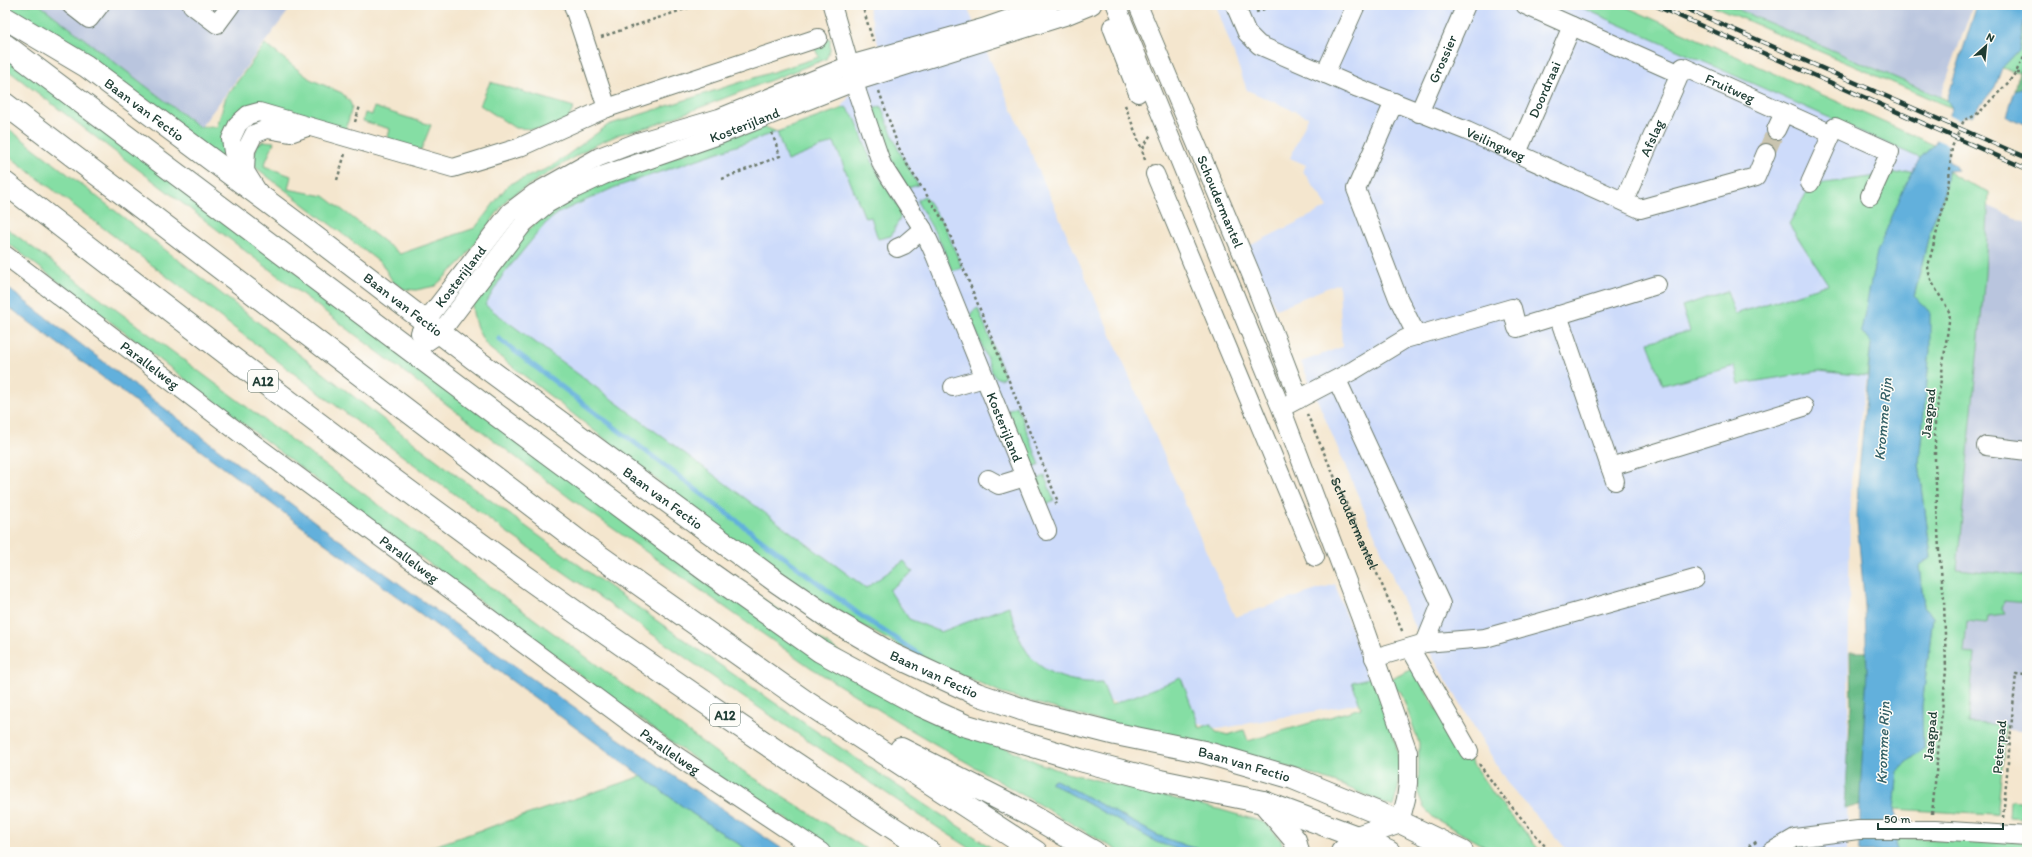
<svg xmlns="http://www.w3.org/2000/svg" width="2032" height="857" font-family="Itim,sans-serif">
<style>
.built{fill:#cddbfa}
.industrial{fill:#b9c5de}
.green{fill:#85dea4;stroke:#528e6c}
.forest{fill:#6cbd8a;stroke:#467d5f}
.water{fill:#62b0dc;stroke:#407688}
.pier{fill:#f4e6ce}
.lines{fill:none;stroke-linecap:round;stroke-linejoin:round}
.stream{stroke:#62b0dc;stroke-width:5}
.minor-tunnel{stroke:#c9c4af;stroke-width:18;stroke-dasharray:18 9;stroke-linecap:butt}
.minor-casing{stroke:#6a786a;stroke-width:20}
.major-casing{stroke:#6a786a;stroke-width:24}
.highway-casing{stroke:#6a786a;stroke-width:24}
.path{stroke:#6a786a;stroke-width:2.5;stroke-dasharray:3 3;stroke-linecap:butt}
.minor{stroke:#fff;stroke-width:18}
.major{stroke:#fff;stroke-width:22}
.highway{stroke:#fff;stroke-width:22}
.rail-casing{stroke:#1f3d34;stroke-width:4.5}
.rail{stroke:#fdfcf7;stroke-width:3;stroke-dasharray:9;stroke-linecap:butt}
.labels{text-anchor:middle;stroke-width:3;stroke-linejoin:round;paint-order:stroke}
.shield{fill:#fdfcf7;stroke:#62766e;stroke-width:1}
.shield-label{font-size:13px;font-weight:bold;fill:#1f3d34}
.street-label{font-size:14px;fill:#1f3d34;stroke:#fdfcf7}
.water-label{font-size:15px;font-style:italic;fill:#336066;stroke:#fdfcf7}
</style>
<rect width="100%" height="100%" fill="#fdfcf7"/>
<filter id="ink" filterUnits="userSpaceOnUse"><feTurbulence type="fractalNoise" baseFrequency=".025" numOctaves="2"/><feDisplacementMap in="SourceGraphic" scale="8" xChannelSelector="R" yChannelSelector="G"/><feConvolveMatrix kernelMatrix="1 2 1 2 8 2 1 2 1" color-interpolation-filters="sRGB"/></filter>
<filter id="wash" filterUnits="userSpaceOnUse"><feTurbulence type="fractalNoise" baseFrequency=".012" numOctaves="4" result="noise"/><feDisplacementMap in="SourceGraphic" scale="16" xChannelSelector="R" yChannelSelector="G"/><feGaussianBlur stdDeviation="0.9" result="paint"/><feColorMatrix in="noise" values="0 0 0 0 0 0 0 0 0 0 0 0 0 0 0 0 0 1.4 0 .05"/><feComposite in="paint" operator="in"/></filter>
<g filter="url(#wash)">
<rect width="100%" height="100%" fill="#f4e6ce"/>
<path class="built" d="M868,5h98l269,612 100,-33 41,116 -158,29 -192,-50 -85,-47 -32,-13 -20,-29 24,-18 -47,16 -381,-283 17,-29 43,-52 13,-11 55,-25 228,-79 38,-61z
M1216,5h360l344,153 -5,13 -104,15 -22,38 39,60 -93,30 -8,-23 -37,40 -42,11 15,43 72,-19 4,18 80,-13 48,5 -17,111 -3,365h-278l-61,-68 -96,-162 -111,-260 41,-15 -3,-64 -63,26 -29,-62 81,-40 -25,-36 3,-6 -16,-7 18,-41 -61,-27z"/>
<path class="industrial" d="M40,5h253l-93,123z
M1724,5h249l-33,93z
M1975,200l52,23v509l-67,-8 -5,-137z"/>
<path class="green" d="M5,5h35l159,122h18l9,-30 39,-53 45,35 32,14 8,9 2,5 -6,22 -100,-20 -21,52 -220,-148z
M1576,5h46l312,140 -14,13z
M1711,5h17l219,95 5,8z
M2027,12v42l-8,18 -17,-4 17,-18z
M830,38v12l-4,9 -174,67 -32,8 -31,14 -81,50 -46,63 -27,25 -19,4 -12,-1 -11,-7 -11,-18 -127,-97 -1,-10 3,-12 7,-4 10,1 -10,24 27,10 -3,13 36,7 76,58 75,-26 33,-43 43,-18 57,-42 211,-68 -6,-12z
M5,49l223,175 695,487 118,53 26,9 151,36 48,14 15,17 3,12h-164l-207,-121 -103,-64 -239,-168 -566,-431z
M490,82l84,25 -6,12 -16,11 -37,-2 -35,-23z
M881,106l17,43 20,36 -10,3c-12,-19 -34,-57 -35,-79z
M374,107l57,18 -10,25 -34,-9 3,-12 -27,-8 2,-8 7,2z
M846,107l10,13 12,33 13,26 19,30v9l-9,18 -13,3 -7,-22 -6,1 -31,-76 -47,19 -10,-29 -164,56 -55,25 -13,11 -43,52 -17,29 381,283 38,-27 9,11 -24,18 20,29 32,13 68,-26c5,13 8,29 15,41 16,28 48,37 78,35l9,23 70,-27 19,50 11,-4 5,8 12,3 16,-5 4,11 113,-33 -9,-26 21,-5c13,32 27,66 26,102 0,9 -4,19 -6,28l-51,-22 -49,-17 -175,-42 -111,-31 -91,-40 -61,-33 -86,-54 -280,-220c-11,-14 -16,-27 -17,-45l49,-67 42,-38 162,-60 40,-11 12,5z
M5,126c151,115 299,234 450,348 177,132 358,258 543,378h-22l-36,-23 -224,-150 -208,-146 -115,-84 -388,-296z
M1915,171l-11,17 -33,156 -4,32 -48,-5 -80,13 -4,-18 -72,19 -15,-43 42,-11 -8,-25 45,-15 8,23 93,-30 -39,-60 22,-39z
M1947,171l14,9 28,12 -4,82 -28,295 70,7v27l-23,-2 -2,8 3,5 -18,2 -1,7 -19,-2 -3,32 10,1 -6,69 38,2 -8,83 -1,6 -4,1 -99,-6 4,-39 25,-21 -1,-43 11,-89 -9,-11 -5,-40 12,-9 -12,-94 11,-113 -16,-53 16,-67 14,-36z
M925,196l21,33 16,39 -10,3 -12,-30 -22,-38v-4z
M5,227l344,256 380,279 142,90h-33l-119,-75 -380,-280 -334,-256z
M978,308l27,69 -5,2 -5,-2 -2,-3 -22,-56 1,-6z
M1017,406l23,59 -9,4 -23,-59z
M1045,476l9,25 -8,4 -10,-25z
M1413,669l37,62 47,68 44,53h-47l-60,-34 -10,-10 -6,-15 1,-50 -18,-51 -9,-4 -3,-8z
M642,776l51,38 58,38h-318l-2,-5z
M2010,801l17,2v15l-18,-1z
M1897,838l130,4v10h-131z"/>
<path class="forest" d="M2027,54v33l-12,4 4,-19z
M1850,652h16l1,20 -7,132 -15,4 6,-102z"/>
<path class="water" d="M1977,5h50l-8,45 -17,18 -7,19 -23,29h-9l-15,33 1,13 5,2 3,6 -10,1 -3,23 -14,36 -16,67 16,14v39l-11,113 12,94 -12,9 5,40 9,11 -11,89 1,43 -25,21 -4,39 3,10 -1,33h-36v-57l7,-123 -2,-65 -8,-86 1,-38 13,-139 -10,-13 16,-79 27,-64 16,-30 14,-13 18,-37 -5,-8z
M2027,87v38l-20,-9 8,-25z
M5,286c104,80 208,160 313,238 153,114 310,223 469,328h-36l-58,-38 -381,-280 -307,-230z
M1056,780l101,55 30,11 27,6h-29l-29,-10 -105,-59v-2z"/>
<path class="pier" d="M1947,114l16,7 -12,25 -16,-7z"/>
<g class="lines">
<path class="stream" d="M499,339l361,276 60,40"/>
</g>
</g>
<g filter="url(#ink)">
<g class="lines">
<path class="minor-tunnel" d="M1766,153l10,-23"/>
<g class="minor-casing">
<g id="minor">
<path d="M71,5l18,14 11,-14"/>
<path d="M192,5l25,19 14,-19"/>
<path d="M573,5l34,103"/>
<path id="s2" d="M832,5l26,90 24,70 41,64 12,26 112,276"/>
<path d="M1116,5l165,403 79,208 48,136v31l-2,16 -6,23"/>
<path id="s3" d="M1138,5l113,269 48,125"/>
<path id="s4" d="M1235,5l12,28 12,12 99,43 109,43 173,78 116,-32 10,-24"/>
<path id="s5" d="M1525,5l155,69 3,-7 149,67 3,-7 55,25 -20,44"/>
<path d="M1112,27l26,66"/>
<path d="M1325,74l31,-69"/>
<path d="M1394,102l-38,87 42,109 19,38"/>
<path id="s6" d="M1419,113l47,-108"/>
<path d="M1776,130l8,-17"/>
<path id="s7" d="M1517,153l55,-127"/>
<path d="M245,171l1,-21 8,-16 13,-5 23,4 17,-6"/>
<path d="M1155,174l160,383"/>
<path d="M1810,183l22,-49"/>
<path d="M258,192l-25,-40 -2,-13 7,-15 10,-9 11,-3 194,56 65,-20 89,-40 211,-70"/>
<path id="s8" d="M1624,201l56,-127"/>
<path d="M897,248l7,-3 19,-16"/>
<path id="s9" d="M5,255l249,189 409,303 158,105"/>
<path d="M1558,315l57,166"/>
<path id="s10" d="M420,333l5,-11 85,-110 25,-19 64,-36 39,-15 81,-24 131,-53 133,-37 66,-23"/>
<path id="s11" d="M413,351l27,-18 84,-110 23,-19 25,-14 32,-15 118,-41 132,-52 211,-66 27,-11"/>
<path d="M1337,380l104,224 -16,39"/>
<path d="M953,387l31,-9"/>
<path d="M1289,404l65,-34 51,-31 107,-31 5,20 140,-43"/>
<path d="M1986,446l41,5"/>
<path d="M1610,467l194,-60"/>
<path d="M988,479l11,6 26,-8"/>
<path d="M1410,648l59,103"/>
<path d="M1374,658l51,-15 60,-5 210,-59"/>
<path d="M1771,852l24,-14 63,-8h77l92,6"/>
</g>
</g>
<g class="major-casing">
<g id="major">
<path id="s12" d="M5,18l81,48 225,168 166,127 300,221 54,37 62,36 84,39 53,18 86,22 88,18 89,26 107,44 62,30"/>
<path d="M5,45l537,404 165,122 113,80 100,54 44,20 116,35 80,21 103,21 94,35 32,15"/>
</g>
</g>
<g class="highway-casing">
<path id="highway" d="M5,104l580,442 221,156 230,150
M5,183c171,132 342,265 517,391 134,96 270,189 408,278
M901,749l126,64 67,39
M1263,802l32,38 3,12
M1342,852l15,-15 43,-15"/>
</g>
<g class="path">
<path d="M862,5l11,36"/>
<path d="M1256,12l19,-7"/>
<path d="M601,37l96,-32"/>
<path d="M2017,73h10"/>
<path d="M879,91l19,55 11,22 36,55 113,279 -4,2"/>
<path d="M1125,105l17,45"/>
<path d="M355,122l5,-16"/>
<path d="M1145,160l-3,-10 9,-16"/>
<path d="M722,179l58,-23 -8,-23"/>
<path d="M337,180l8,-26"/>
<path id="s1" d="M1307,414l96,219"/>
<path d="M1479,764l22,30 49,58"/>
<path d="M1932,814l14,-144 -2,-71 -5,-48 -4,-89v-39l15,-109c-7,-17 -21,-29 -22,-48l20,-77 4,-42 12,-27c16,-5 18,-11 29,-22 18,-17 23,-24 34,-47"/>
<path d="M2003,818l13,-144 9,1"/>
<path d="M1738,852l20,-11"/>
</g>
<use href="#minor" class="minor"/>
<use href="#major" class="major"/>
<use href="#highway" class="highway"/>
<g class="rail-casing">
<path id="rail" d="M1654,5l373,164
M1678,5l349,153"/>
</g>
<use href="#rail" class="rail"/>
</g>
</g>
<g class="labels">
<g class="shield">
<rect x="248" y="370" width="30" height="22" rx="3"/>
<rect x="710" y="704" width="30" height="22" rx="3"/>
</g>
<g class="shield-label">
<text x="263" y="386">A12</text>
<text x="725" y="720">A12</text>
</g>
<g class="street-label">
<text dy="5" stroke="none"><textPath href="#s6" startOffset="59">Grossier</textPath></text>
<text dy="5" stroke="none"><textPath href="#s5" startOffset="229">Fruitweg</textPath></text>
<text dy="5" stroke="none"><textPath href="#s7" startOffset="69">Doordraai</textPath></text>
<text dy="5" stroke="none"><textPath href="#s12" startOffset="167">Baan van Fectio</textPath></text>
<text dy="5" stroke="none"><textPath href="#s11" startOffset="414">Kosterijland</textPath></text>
<text dy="5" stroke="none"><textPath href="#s8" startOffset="69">Afslag</textPath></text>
<text dy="5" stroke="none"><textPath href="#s4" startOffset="304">Veilingweg</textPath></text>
<text dy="5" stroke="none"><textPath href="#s3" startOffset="213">Schoudermantel</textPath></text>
<text dy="5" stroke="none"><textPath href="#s10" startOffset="70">Kosterijland</textPath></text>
<text dy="5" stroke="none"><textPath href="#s12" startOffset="491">Baan van Fectio</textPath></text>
<text dy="5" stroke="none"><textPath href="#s9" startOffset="182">Parallelweg</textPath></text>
<text transform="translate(1928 413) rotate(-84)" y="5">Jaagpad</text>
<text dy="5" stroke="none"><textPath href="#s2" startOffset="458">Kosterijland</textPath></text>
<text dy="5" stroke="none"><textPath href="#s12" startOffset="815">Baan van Fectio</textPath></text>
<text dy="5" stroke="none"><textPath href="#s1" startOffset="119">Schoudermantel</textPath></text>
<text dy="5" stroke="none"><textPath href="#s9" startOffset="506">Parallelweg</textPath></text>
<text dy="5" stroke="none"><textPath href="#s12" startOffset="1139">Baan van Fectio</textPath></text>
<text transform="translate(1930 736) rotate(-85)" y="5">Jaagpad</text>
<text transform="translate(1999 747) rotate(-85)" y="5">Peterpad</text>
<text dy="5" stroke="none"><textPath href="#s9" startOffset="830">Parallelweg</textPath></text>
<text dy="5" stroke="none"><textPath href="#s12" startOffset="1463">Baan van Fectio</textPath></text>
</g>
<g class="water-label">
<text transform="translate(1883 419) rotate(-85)" y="5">Kromme Rijn</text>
<text transform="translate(1883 743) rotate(-88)" y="5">Kromme Rijn</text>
</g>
</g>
<rect width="2032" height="857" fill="none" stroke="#fdfcf7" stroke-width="20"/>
<g transform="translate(1986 46) rotate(27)" stroke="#fdfcf7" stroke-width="3" paint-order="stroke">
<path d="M0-3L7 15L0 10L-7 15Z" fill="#1f3d34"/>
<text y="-6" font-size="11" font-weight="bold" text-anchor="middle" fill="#1f3d34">N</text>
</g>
<path d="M1878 823v6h125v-6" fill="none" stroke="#1f3d34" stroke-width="2"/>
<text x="1884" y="823" font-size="12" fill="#1f3d34" stroke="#fdfcf7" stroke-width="3" paint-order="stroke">50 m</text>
</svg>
